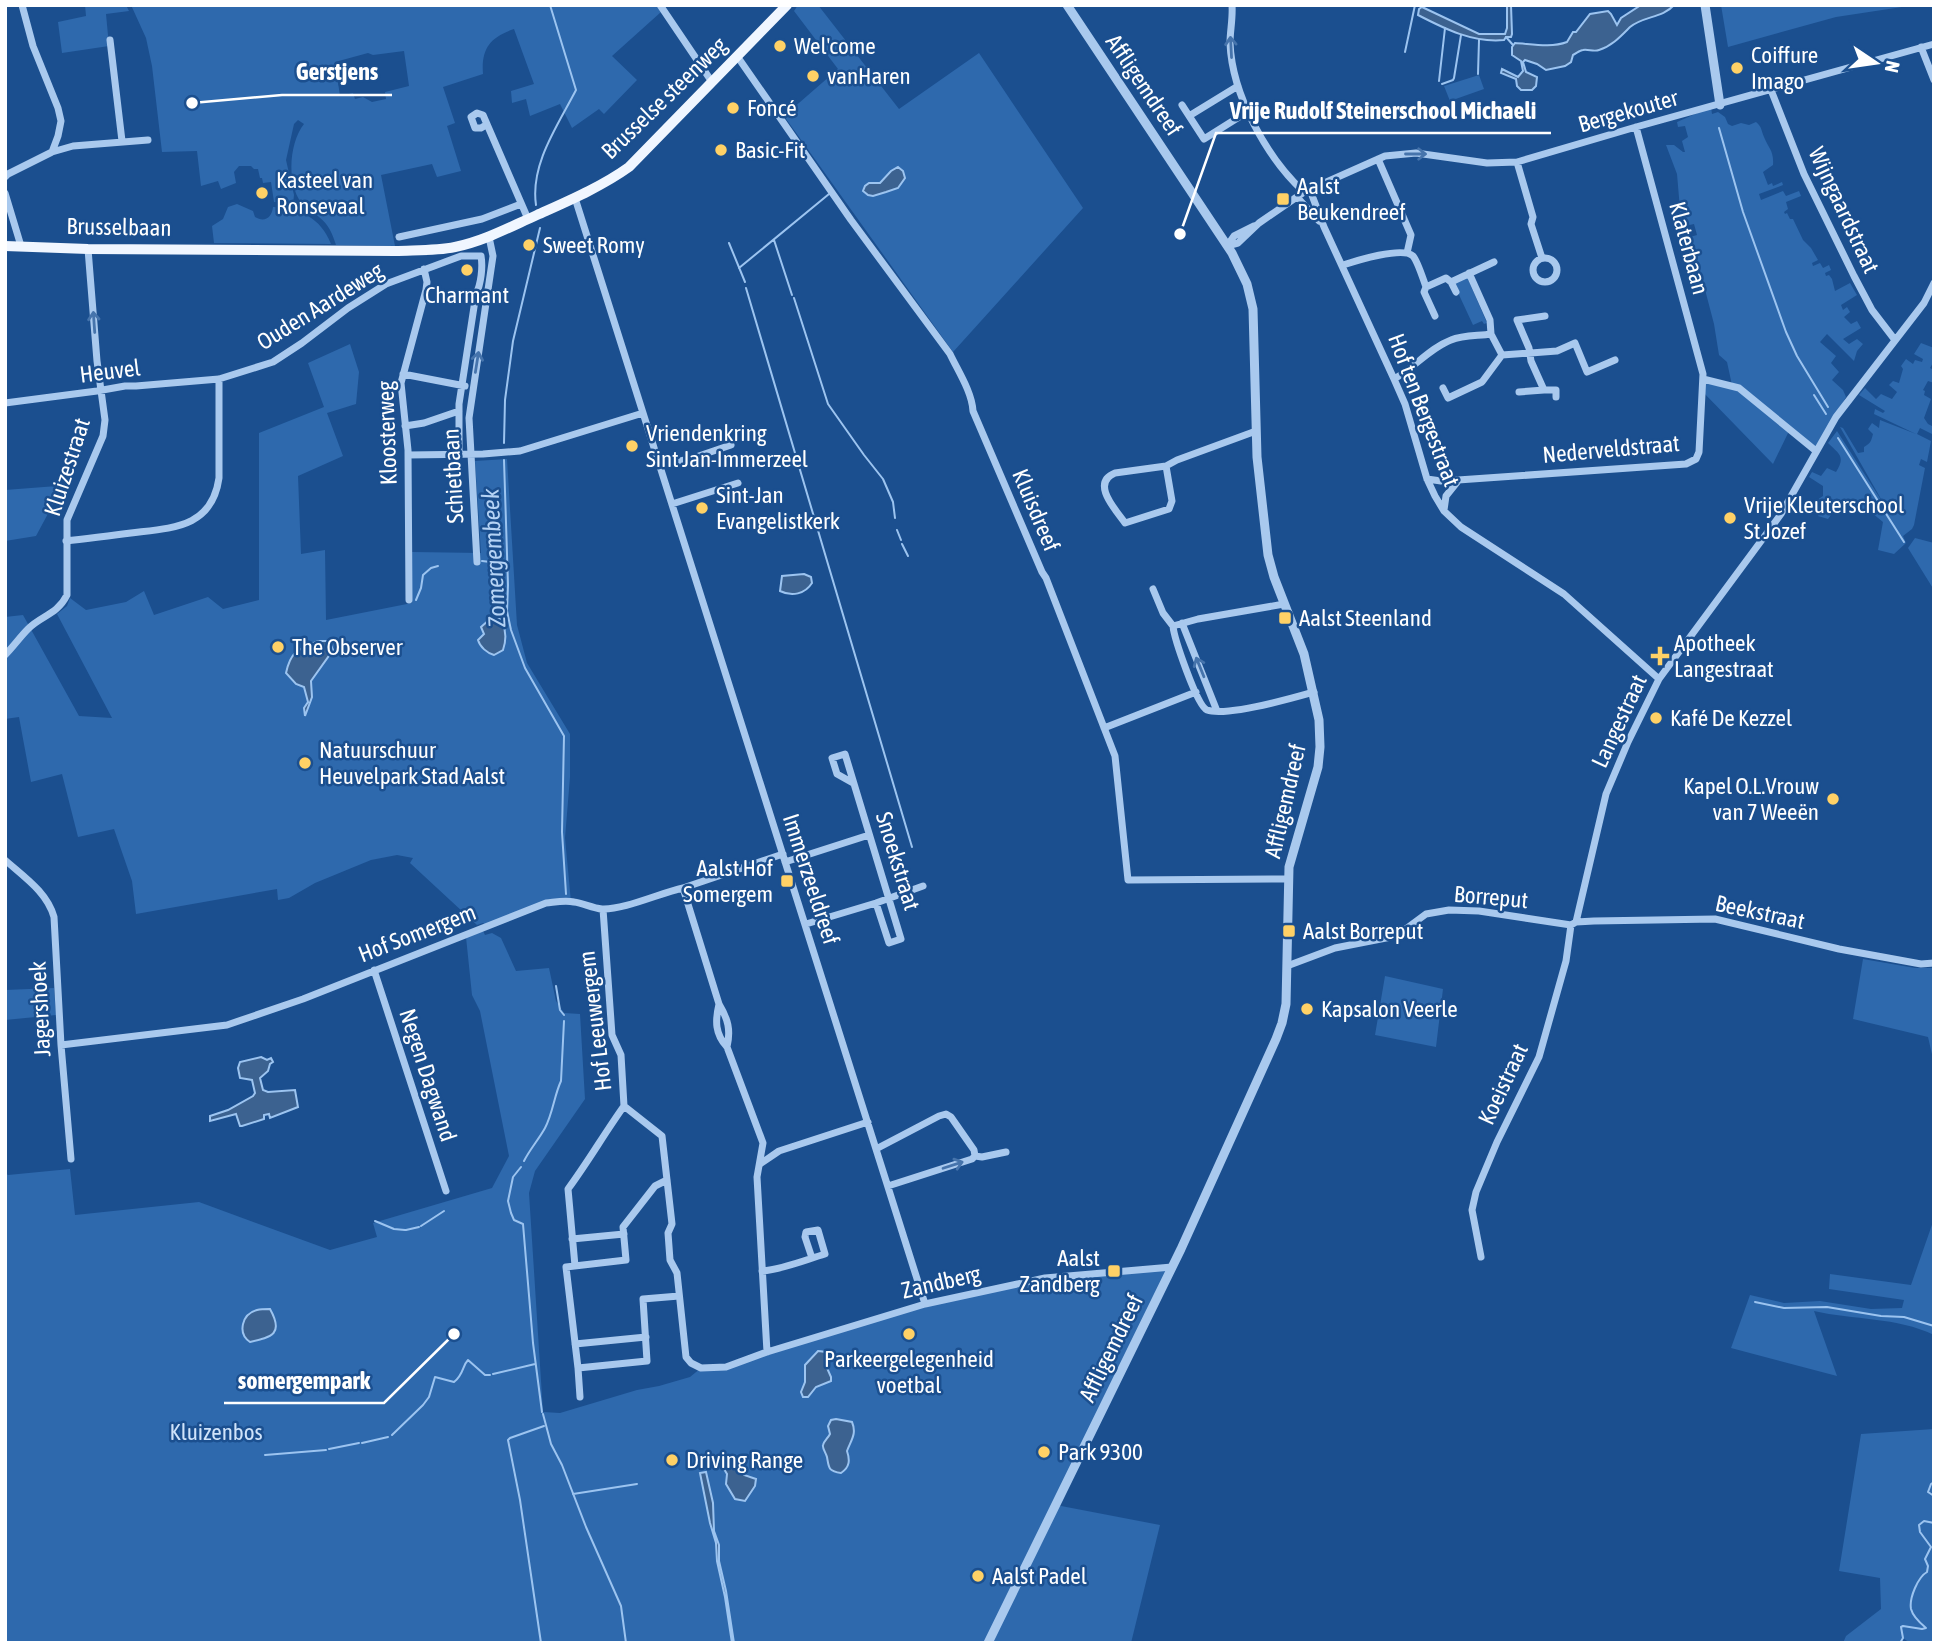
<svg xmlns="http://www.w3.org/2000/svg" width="1939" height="1648" font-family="'Asap Condensed',sans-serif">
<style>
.green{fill:#2e69ad;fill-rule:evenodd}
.water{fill:#3c6290;stroke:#9cc4f0;stroke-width:2}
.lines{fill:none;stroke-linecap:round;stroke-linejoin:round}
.stream{stroke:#9cc4f0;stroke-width:2}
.minor{stroke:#a9c9ee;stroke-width:7}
.tertiary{stroke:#a9c9ee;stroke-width:9}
.primary{stroke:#f0f6ff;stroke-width:10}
.oneway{stroke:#4674ac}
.poi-dot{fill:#ffd166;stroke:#1b4f8f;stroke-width:2.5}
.labels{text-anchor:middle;stroke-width:5;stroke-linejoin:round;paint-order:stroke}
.poi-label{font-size:23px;fill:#fff;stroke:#1b4f8f;text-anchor:start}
.street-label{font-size:23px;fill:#fff;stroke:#1b4f8f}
.park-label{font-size:23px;fill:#cfe3fa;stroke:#1b4f8f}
.water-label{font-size:24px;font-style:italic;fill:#b5d3f5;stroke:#1b4f8f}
.leader{fill:none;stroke:#fff;stroke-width:2.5}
.callout-dot{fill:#fff;stroke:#1b4f8f;stroke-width:2.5}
.callout-label{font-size:24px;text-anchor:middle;font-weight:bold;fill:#fff;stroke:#1b4f8f;stroke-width:5;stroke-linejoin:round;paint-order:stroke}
</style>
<rect width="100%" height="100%" fill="#1b4f8f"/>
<path class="green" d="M85,5h41l3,6 -23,3 3,32 -47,7 -4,-31 28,-6z
M131,5h525l5,7 -49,44 25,24 -33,34 -5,-5 -27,19 -12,-24 -30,12 -4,-17 -14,4 -1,-12 23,-7 -20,-55c-24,8 -33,20 -31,45l-40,13 12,36 -8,3 14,45 -24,6 -5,-13 -51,11 14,71 -59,-1c-4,-12 -7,-20 -17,-28 -4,-4 -10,-6 -14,-10 -19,-18 -17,-63 -1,-83l-6,-4 -4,4 -8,36 8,35 -1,9 -19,-2 -3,-20 -8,1 -1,-5h-2l-2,-9h-4l-3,-3h-12l-5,6 2,11 -15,6 -3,-8 -17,5 -4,-35 -35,1 -10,-86 -6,-28zM404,51l5,35 -24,6 1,7 -14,3 -9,-5 -8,2 -2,-6 -13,3 -5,-34 33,-9 5,2z
M798,5h20l81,104 80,-56 104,155 -130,144 -169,-236 54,-47 -44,-58z
M1721,5h194l-79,12 -108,30z
M1479,75l5,14 -34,12 -6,-15z
M1711,107l1,7 6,-2 7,5 3,7 4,2 9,-3 8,2 7,-3c6,5 5,8 8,15 5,12 10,14 9,28l-10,7 5,13 4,-2 1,3 9,-4 1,3 -24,9 2,6 22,-9 3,5 13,-5 2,5 -15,6 2,7 -4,3 1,2 2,-1 3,6h3l10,21 8,8 7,12 -6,3 1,3 7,-3 3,5 6,-3 2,5 -6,3 1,3 3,-1 3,4 3,12 15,-8 7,12 -16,10 2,5 4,-3 3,5 -6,5 7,7 6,-3 4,7 -18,11 6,5 8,-5 6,5 -6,7 -3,10 -27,-27 -7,8 16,14 -5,7 8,9 -7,8 11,10 3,7 -30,54 -26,-22 -17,35 -72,-74 2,-11 29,6 -5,-23 -8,-7 -5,-31 -11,-42 -1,-4 -3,1 -9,-42 7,-2 -3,-11 -9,2 -2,-5h-2l-4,-47 -11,-29h8l9,7h2l-3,-11 6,-4 -3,-11 -7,1 -1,-5z
M237,204l16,7 2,6c10,6 17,0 18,-10 27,1 48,11 58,37l-117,-1 -2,-17 11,-7 5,-12z
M1467,277l20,46 -3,1 -2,-3 -9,4 -19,-41z
M1921,343l13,5v13l-4,7 4,2v13l-6,-2 -5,9 2,1 -1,4 7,4 -7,19 4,6 6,3 -2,7 -12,-6 -3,6 14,7 -4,21 -6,-3 -2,6 6,3 -11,57 -2,4 -9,7 3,7 -12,11 -16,-4 5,-28 -11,-9 -31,-10 -3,7 -6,-3 1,5 -5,7 -10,-3 1,-5 -4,-1 2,-10 6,-4v-10l-14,-9 3,-5 9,4 6,-8 9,4c10,-16 3,-18 -8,-29l9,-12 48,75 -45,-79 3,1 15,25 6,-1v-5c7,-4 7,-6 9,-13l-5,-5 4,-6 7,5 1,-8 36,14 -42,-20 1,-5 8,4 2,-2 -26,-16 6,-7 11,11 5,-5 11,5 5,-7 -8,-7 4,-4 6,2 4,-14 -2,-3 5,-7 7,5 2,-4 7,2 1,-3 -9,-5z
M350,344l9,28 -3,32 -29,9 16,43 -45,20 3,78 24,-4 1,70 86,-17v-51l69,1 -6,-92 32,-2 10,166 10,38 43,71v43l-5,61 6,64 -21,1 -62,24 -5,-4 -6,2 -67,-62 3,-5 -16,-3 -26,5 -56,23 -26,15 -11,2 -1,-11 -141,25 -4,-33 -18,-52 -36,8 -16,-63 -31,8 -12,-65 -14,2v-60l22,-26 -22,21v-37l18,-2 56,101 33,2 -55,-104 10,-8 3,-8 16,12 40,-8 18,-11 10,24 54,-18 15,12 36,-9v-167l65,-26 -16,-44z
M57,486l1,9 -22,41 -31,5v-51z
M1915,538l19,5v47l-26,-42z
M483,931l2,4 7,-2 9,5 15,33 33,-3 7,33 8,12 16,1 5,85 -50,72 -6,22 14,219 17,1 77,-23 22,-4 31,-9 11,-9 25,-1 199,-63 120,-26 127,-11 -116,238 104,20 -29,118h-1126v-470l3,2 62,-6 5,46 124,-13 131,48 47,-13 -4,-14 119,-35 17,-32 -29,-145 -8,-16 -6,-58z
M1863,959l52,9h19v95l-6,-26 -75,-18z
M1385,976l58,13 -7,58 -61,-12z
M54,988l2,27 -51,5v-30z
M1934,1219v116c-37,-18 -81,-15 -120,-24l23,65 -106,-28 19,-53 34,8 36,-2 51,8 31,-1 2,-8 -75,-11 1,-15 81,11z
M1934,1429v214h-24l-7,-5 -3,5h-57l3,-7 35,-27 -1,-31 -41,-7 22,-137z"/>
<path class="water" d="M1507,5h4l1,29 -1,3h-5l-2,3c-31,3 -59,-11 -86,-25l1,-6 3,-2 57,27h26l2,-6z
M1641,5h33c-11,13 -31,11 -44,22 -9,9 -18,19 -31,23 -5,2 -11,-1 -16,0 -3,0 -6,3 -10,5l-2,7 -6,4 -19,4 -9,-6 -12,-4 -2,2 3,10 11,5 -1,9 -4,4h-11l-4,-4 -1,-7 -15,-6 1,-4 16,8 5,-6 -2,-10 -9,-6v-8l3,-4c17,1 36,5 52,-1l6,-10h3l14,-18 18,-3 3,3 6,11 4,-7z
M898,167l5,4 2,7 -7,10 -12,4 -13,4 -5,-1 -5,-4 2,-5 4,-3h11l11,-12z
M804,574l7,3 1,6c-7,11 -20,14 -32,8l2,-15z
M497,618l5,2c4,10 5,19 1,30l-9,5c-7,-2 -14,-8 -16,-15l6,-6 -3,-7 8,-7z
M319,641h7l5,4 2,5 -22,31 1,16 -7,19 -1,-8 4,-6 -4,-15 -8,-3 -10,-11c5,-23 13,-24 33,-32z
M261,1057l6,3 4,-2 2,4 -3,2 -2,7 -8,7 3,12 5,2 27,-2 3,17 -28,11 -1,-4 -5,1v4l-22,7h-2l-4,-12 -26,7v-5l18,-6 25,-14 2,-3 -3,-13 -12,-2 -2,-10 2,-6z
M270,1309c14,25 2,28 -20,33 -13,-9 -8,-28 7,-32 4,-1 8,-1 13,-1z
M818,1351l8,1 1,2v14l4,9v4l-15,6 -8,10h-5l-2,-5 4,-10v-17z
M836,1419l16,3c5,12 -1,18 -5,29 3,9 3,16 -6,22 -13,-2 -12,-5 -14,-16 -1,-4 -5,-9 -4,-12 1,-4 5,-7 7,-11l-2,-8 3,-6z
M728,1461l6,1 10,13 12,4 -1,7 -10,15 -10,-2 -9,-15 1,-10 -3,-5z
M706,1472l7,31 1,28 5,14v16l7,30 8,52h-2l-7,-46 -8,-36 -1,-18 -6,-20 -10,-50z"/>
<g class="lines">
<path class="stream" d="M1506,37l7,8
M1405,52l10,-47
M1478,74l1,-34
M1439,81l6,-53
M1442,84l11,-4 1,-2 7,-43
M1719,128l24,84 43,120 11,24 31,51
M536,205c-6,-41 22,-80 40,-115l-26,-85
M774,240l18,55
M729,243l16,39
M739,268l90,-74
M746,288l166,559
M794,298l34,106 36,51 19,24 10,23 2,16
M1814,395l12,19
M1838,438l66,104
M504,443l1,-43 8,-59 27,-113
M504,460l4,125 -1,26 4,19 14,38 39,68 -2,96 4,62
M897,530l4,10
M902,544l6,12
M482,561l25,3
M416,600l5,-12 2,-13 8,-7 7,-2
M556,986l4,24 4,5
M524,1161c6,-12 15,-22 21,-33 8,-15 9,-32 16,-47l3,-60
M521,1167l-8,10 -5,24 3,12 3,7 9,4 10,119 9,69
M375,1221l19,8 11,1
M421,1226l23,-15
M406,1230l13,-3
M1755,1302l29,6 43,-1 54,9 23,1 30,9
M493,1374l42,-10
M543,1414l8,30 11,21 24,62 35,79 5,37
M392,1435l31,-30 6,-8 6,-20 19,5c10,-8 8,-16 14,-22l17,15h5
M362,1443l26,-6
M329,1449l30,-6
M265,1455l61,-5
M1934,1482l-3,2 -3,8 6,4
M573,1494l64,-10
M541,1643l-21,-143 -12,-60 2,-2 34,-12
M1900,1643l3,-5 -2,-11 2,-1 19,3 4,-1c-6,-5 -13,-11 -15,-19 -2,-11 7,-32 16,-37l1,-6 -3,-7 6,-12 -11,-15 -1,-7 5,-4 10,2"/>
<path class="minor" d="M660,5l52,77
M1232,5c1,13 -2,26 -2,38 2,52 37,115 74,149
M110,40l12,101
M1921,47l13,33
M737,56l114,164 99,134c8,17 22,38 23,57l69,161 4,6 69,178 13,124 160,-1
M1771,90l33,84 50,102 18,34 23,30
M1182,105l22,34 43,-27
M1189,116l49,-30
M486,125l-5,3h-6l-4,-11 6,-4 6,2 45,104
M52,152l21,-6 75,-6
M1378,159l33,76 -4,18
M1517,162l16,55 -2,7 11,34
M5,177l3,-3 44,-22 6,-16 3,-15 -3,-13 -25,-62 -11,-41
M1310,190l14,37 70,152 11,25 22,75 8,17 9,15 17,16 103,67 95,85
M5,193l16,53
M1297,197l22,24
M575,198l350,1106
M399,237l83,-18 39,-15
M1227,246l11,-3 21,-20 45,-31 81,-36 31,-3 71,10 30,-1 119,-35 298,-83
M1227,246l7,-10 20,-10
M1533 270a12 12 0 1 1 24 0a12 12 0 1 1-24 0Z
M1343,265c12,-4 60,-19 70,-9 5,6 10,23 13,31l20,-9 5,4 5,10
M1469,273l21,47 1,14 11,21 55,-4 18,-8 12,29 28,-12
M1451,282l43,-20
M1426,287l-2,5 11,24
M1545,316l-28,4 12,28 2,13 13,29h12v7
M403,374l62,12
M1394,379c20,-11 36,-31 57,-39 12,-5 28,-4 40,-6
M1703,379l36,9 77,63
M1443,388l5,10 34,-16 20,-27
M1519,392l25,-2
M5,403l92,-12 28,-5h11l83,-7 54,-17 29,-19 46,-35 38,-24 75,-28h20
M405,426l19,-3 35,-12
M459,454v-50l17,-110c5,-10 7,-27 5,-38
M408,455l75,-1 37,-3 123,-38
M660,465l30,-6 41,-14
M1166,466l6,35 -3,8 -44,14c-9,-13 -35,-40 -10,-50l51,-7 11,-6 79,-29
M1427,479l14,2 17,-1 228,-16 10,-5 3,-7 4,-78 -67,-247
M672,504l66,-21
M1444,510l2,-14 12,-15
M66,541c22,-3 44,-5 65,-8 41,-5 81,-5 88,-55v-99
M477,562l-8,-144 24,-162 -4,-19
M1153,589l10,24 10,13 25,-7 86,-15
M409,600l-1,-150 -7,-67 25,-93 1,-8 -3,-13
M1182,623l35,88
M1173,626c1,12 24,80 34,84 20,7 86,-12 107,-18
M5,655c8,-8 15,-18 23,-26 14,-14 29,-14 39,-34v-75l36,-84 2,-16 -8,-59 -9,-112
M1104,728l92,-36
M853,783l-16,-9 -5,-16 13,-4 56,185 -12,4 -13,-40
M5,860c19,17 42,32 49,57l7,128 10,114
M785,862l84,-27
M683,888l36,116c9,15 12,26 8,43
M603,909l9,126 9,20 3,51 38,30 10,88 -4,9 2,27 7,13 9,84 5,6 10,5 25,-1 41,-15 158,-48 120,-26 127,-11
M1576,922l30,-128 22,-52 31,-63 122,-165 55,-97 88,-114 10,-20
M806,924l70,-21 47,-17
M1287,966l48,-18 56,-11 12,-6 23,-17 23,-4 30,1 92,14 5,-3 18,-1 121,-2 124,30 82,15 13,-1
M374,970l72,221
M719,1004c-4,17 -4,30 8,43l36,96 -6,34 10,175
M61,1045l166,-20 76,-26 243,-96c10,-1 19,-3 28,-1 9,1 18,6 28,7 22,1 58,-16 81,-21l100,-34
M876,1149l63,-33 7,-2 5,3 23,33 1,6 -3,3 -84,27
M975,1156l7,1 24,-5
M760,1164l19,-13 89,-29
M667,1180l-12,6 -32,41 3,33 -60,7 12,101 69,-7 -4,-62 36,-3
M572,1239l52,-5
M1481,1257l-9,-47 4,-18 21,-50 42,-85 27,-96 5,-36
M575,1266l-7,-77c20,-27 36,-55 56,-83
M762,1271c22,-2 43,-11 63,-17l-7,-24 -12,2 -1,5 7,21
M575,1344l71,-7
M578,1368l2,29"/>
<path class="tertiary" d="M1705,5l15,100
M988,1643l193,-394 95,-210 6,-16 4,-19 3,-137 29,-100 2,-20 -1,-27 -15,-66 -30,-77 -6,-22 -11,-98 -4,-148 -6,-25 -15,-31 -165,-248"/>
<path class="primary" d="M5,246l83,3 307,2c20,-1 41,0 60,-4 29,-6 55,-20 82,-32 31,-14 64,-28 92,-48l158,-162"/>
</g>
<defs><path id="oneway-shaft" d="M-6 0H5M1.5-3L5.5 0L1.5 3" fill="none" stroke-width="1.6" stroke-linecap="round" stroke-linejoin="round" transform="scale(1.75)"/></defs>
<g class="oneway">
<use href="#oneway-shaft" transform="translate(1231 47) rotate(-93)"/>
<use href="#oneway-shaft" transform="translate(1416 154)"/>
<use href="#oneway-shaft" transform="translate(94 322) rotate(-94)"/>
<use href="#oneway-shaft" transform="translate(477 362) rotate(-81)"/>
<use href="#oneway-shaft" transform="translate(1200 667) rotate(-112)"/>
<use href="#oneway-shaft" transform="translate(953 1165) rotate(-18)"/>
</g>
<g class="poi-dot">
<circle cx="780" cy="46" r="7"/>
<circle cx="1737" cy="68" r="7"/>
<circle cx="813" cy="76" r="7"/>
<circle cx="733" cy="108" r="7"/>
<circle cx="721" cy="150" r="7"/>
<circle cx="262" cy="193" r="7"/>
<rect x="1276" y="192" width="14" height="14" rx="3.5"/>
<circle cx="529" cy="245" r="7"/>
<circle cx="467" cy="270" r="7"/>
<circle cx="632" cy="446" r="7"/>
<circle cx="702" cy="508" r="7"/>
<circle cx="1730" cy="518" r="7"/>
<rect x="1278" y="611" width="14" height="14" rx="3.5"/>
<circle cx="278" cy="647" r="7"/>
<path d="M1656.5 645.5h7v7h7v7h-7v7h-7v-7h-7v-7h7z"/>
<circle cx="1656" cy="718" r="7"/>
<circle cx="305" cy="763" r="7"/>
<circle cx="1833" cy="799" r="7"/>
<rect x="780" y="874" width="14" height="14" rx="3.5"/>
<rect x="1282" y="924" width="14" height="14" rx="3.5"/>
<circle cx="1307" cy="1009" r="7"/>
<rect x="1107" y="1264" width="14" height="14" rx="3.5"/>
<circle cx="909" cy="1334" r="7"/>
<circle cx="1044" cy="1452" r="7"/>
<circle cx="672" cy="1460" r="7"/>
<circle cx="978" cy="1576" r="7"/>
</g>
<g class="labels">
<g class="poi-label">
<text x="794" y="54">Wel'come</text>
<text x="1751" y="63">Coiffure<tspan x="1751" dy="26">Imago</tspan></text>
<text x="827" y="84">vanHaren</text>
<text x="747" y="116">Foncé</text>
<text x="735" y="158">Basic-Fit</text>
<text x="276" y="188">Kasteel van<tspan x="276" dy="26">Ronsevaal</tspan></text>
<text x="1297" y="194">Aalst<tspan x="1297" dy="26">Beukendreef</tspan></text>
<text x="543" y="253">Sweet Romy</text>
<text x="467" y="303" text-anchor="middle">Charmant</text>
<text x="646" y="441">Vriendenkring<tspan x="646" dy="26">Sint Jan-Immerzeel</tspan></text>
<text x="716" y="503">Sint-Jan<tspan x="716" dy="26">Evangelistkerk</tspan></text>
<text x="1744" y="513">Vrije Kleuterschool<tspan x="1744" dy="26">St Jozef</tspan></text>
<text x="1299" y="626">Aalst Steenland</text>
<text x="1674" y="651">Apotheek<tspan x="1674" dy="26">Langestraat</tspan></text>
<text x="292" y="655">The Observer</text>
<text x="1670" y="726">Kafé De Kezzel</text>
<text x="319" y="758">Natuurschuur<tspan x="319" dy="26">Heuvelpark Stad Aalst</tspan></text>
<text x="1819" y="794" text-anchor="end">Kapel O.L.Vrouw<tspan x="1819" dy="26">van 7 Weeën</tspan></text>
<text x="773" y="876" text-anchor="end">Aalst Hof<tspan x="773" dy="26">Somergem</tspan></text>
<text x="1303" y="939">Aalst Borreput</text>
<text x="1321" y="1017">Kapsalon Veerle</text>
<text x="1100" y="1266" text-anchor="end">Aalst<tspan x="1100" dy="26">Zandberg</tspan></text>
<text x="909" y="1367" text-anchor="middle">Parkeergelegenheid<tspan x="909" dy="26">voetbal</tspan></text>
<text x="1058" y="1460">Park 9300</text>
<text x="686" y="1468">Driving Range</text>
<text x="992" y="1584">Aalst Padel</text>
</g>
<g class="street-label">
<text transform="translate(1144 85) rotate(56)" y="8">Affligemdreef</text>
<text transform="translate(664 98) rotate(-44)" y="8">Brusselse steenweg</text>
<text transform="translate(1628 111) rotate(-16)" y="8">Bergekouter</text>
<text transform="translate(1844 210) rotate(65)" y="8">Wijngaardstraat</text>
<text transform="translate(119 227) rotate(1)" y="8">Brusselbaan</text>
<text transform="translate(1689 248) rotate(75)" y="8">Klaterbaan</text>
<text transform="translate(320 306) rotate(-32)" y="8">Ouden Aardeweg</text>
<text transform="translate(110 371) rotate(-7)" y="8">Heuvel</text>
<text transform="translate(1424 410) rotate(69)" y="8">Hof ten Bergestraat</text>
<text transform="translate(387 433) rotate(-92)" y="8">Kloosterweg</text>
<text transform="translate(1611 449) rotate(-5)" y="8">Nederveldstraat</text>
<text transform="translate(67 467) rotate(-72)" y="8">Kluizestraat</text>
<text transform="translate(453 476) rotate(-93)" y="8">Schietbaan</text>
<text transform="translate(1036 510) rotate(67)" y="8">Kluisdreef</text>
<text transform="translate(1619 721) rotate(-65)" y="8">Langestraat</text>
<text transform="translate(1285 801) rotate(-77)" y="8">Affligemdreef</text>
<text transform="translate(898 861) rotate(73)" y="8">Snoekstraat</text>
<text transform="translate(811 879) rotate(72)" y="8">Immerzeeldreef</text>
<text transform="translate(1491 897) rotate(5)" y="8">Borreput</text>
<text transform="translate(1760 912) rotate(12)" y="8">Beekstraat</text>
<text transform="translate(417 933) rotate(-21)" y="8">Hof Somergem</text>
<text transform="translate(40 1009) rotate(-93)" y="8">Jagershoek</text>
<text transform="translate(595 1021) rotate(-97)" y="8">Hof Leeuwergem</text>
<text transform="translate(428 1075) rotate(72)" y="8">Negen Dagwand</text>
<text transform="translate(1503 1084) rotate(-65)" y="8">Koeistraat</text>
<text transform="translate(941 1282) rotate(-13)" y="8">Zandberg</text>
<text transform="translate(1111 1348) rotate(-64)" y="8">Affligemdreef</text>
</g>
<g class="park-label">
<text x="216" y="1440">Kluizenbos</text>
</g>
<g class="water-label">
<text transform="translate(494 558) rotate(-93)" y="8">Zomergembeek</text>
</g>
</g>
<path class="leader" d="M192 103L282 95H392M1180 234L1216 133H1551M454 1334L384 1403H224"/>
<g class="callout-dot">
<circle cx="192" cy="103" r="7"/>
<circle cx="1180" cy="234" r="7"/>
<circle cx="454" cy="1334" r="7"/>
</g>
<g class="callout-label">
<text x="337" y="80">Gerstjens</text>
<text x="1383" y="119">Vrije Rudolf Steinerschool Michaeli</text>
<text x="304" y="1389">somergempark</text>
</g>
<rect width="1939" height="1648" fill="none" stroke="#ffffff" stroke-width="14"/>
<g transform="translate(1876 63) rotate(103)" stroke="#1b4f8f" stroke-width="5" paint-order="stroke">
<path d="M0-5L12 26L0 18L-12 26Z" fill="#ffffff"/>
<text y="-10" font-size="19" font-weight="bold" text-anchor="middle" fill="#ffffff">N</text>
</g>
</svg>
